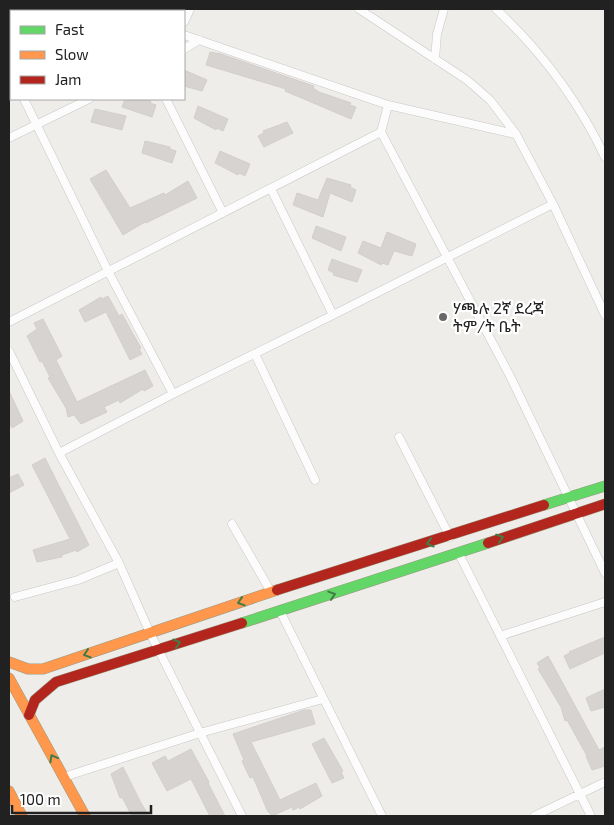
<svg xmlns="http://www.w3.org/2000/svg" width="614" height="825" font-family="'Exo 2','Noto Sans Ethiopic',sans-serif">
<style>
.building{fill:#d6d3d1;stroke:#d2cfcb}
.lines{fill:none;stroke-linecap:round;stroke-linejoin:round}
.street-casing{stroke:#c8c7c6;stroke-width:9}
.fast-casing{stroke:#999a80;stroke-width:11}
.slow-casing{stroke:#999a80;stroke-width:11}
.jam-casing{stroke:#999a80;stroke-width:11}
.street{stroke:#fdfcfc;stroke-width:8}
.fast{stroke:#63d668;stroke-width:10}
.slow{stroke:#ff974d;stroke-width:10}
.jam{stroke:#b3261e;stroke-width:10}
.oneway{stroke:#427c44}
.poi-dot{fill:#696867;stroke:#fff;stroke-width:2}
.labels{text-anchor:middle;stroke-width:4.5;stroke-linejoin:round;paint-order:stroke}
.poi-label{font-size:16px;fill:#212121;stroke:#fff;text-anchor:start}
</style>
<rect width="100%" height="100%" fill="#efedea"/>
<path class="building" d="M210,52l11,2 81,28 12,4 -1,2 6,4 32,11 -1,2 6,2 -5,12 -66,-28 1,-2 -80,-24z
M184,70l23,10 -5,11 -18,-5z
M125,99l26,2 -1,2 6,2 -4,12 -30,-10z
M198,106l30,13 -5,12 -6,-3 -1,2 -22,-12z
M95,109l31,7 -4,14 -31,-8z
M287,122l6,11 -29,14 -6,-11 6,-3 -1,-2z
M145,141l25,6v2l6,2 -4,12 -30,-10z
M220,151l30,13 -5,12 -6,-3 -1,2 -23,-12z
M106,170l24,38 34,-15 1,2 23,-14 9,17 -51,25 -1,-1 -22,13 -33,-56z
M327,178l24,7 -1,2 6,3 -4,12 -22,-9 -7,24 -30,-12 4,-12 21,7z
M316,226l30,11 -5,14 -29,-13z
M387,232l29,12 -4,12 -18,-5 -6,14 -6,-2 -1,2 -23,-12 5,-12 18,7z
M332,259l30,11 -5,12 -24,-7 1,-2 -6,-3z
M108,296l11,20 3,-2 19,34 -2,1 3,5 -12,6 -24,-48 -21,10 -6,-12 22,-13 1,2z
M43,319l19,37 -6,4 21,42 68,-32 8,16 -9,5 -1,-2 -23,14 -1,-3 -15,7 3,5 -26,12 -7,-9 -6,2 -2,-9 -18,-30 2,-1 -8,-16 -2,1 -13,-26 10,-7 -3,-6z
M9,391l14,30 -11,7 -3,-6z
M45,458l44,87 -12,7 -1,-2 -14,5v2l-25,5 -4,-12 37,-11 -38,-74z
M18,474l6,11 -15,8v-15z
M605,637v16l-35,16 -6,-13 6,-3 -1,-1z
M548,656l51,94 6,-3v19l-13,4 -6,-14h1l-20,-36 -2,1 -4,-14 -23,-38 2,-1 -3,-5z
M605,689v18l-14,4 -5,-13z
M304,710h7l4,14 -64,18 29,58 36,-17 6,13 -22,13 -1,-2 -6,3 -1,-3 -20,9 -3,-4h-1l-15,-35 -3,1 -8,-17 2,-1 -11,-26z
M324,738l19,33 -2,1 3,6 -12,5 -20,-39z
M191,749l18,33 -1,1 17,33h-15l-19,-37 -24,12 -15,-28 13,-7 3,5z
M123,767l18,36 8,13h-17l-10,-19 -2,1 -9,-24z"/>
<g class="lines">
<g class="street-casing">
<path id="street" d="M107,9l7,2
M359,9l108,71 23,20 26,34 37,70 52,111
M496,9c45,42 83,93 109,148
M184,22l6,-13
M184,35l204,70 -7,27
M184,49l15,-9
M435,59l2,-25 7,-25
M9,69l2,5
M24,99l84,172 65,123 160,-79 -62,-126
M166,99l57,114
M388,105l127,29
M9,138l80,-39
M333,315l220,-111
M9,322l372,-190 130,246 94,195
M9,351l50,102 60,110 31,70 92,183
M255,354l60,126
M399,437l51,100
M59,453l114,-59
M232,524l39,68
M458,552l133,264
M15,597l63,-17 41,-17
M280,611l102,205
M500,636l105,-34
M64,777l136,-44 123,-34
M534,816l71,-34"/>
</g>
<g class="fast-casing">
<path id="fast" d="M544,505l61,-19
M242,623l246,-80"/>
</g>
<g class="slow-casing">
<path id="slow" d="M9,662l19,7h15l234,-79
M9,678l76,138
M9,791l13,25"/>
</g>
<g class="jam-casing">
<path id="jam" d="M488,543l117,-39
M277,590l267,-85
M29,715l6,-15 21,-18 186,-59"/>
</g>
<use href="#street" class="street"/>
<use href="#fast" class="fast"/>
<use href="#slow" class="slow"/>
<use href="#jam" class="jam"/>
</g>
<defs><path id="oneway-chevron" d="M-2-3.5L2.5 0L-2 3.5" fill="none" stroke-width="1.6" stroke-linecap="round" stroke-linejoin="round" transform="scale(1.25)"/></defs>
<g class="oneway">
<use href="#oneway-chevron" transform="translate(500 538) rotate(-18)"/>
<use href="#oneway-chevron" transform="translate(430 543) rotate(163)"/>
<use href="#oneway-chevron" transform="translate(332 595) rotate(-18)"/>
<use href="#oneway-chevron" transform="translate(241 602) rotate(162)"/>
<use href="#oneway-chevron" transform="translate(177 643) rotate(-17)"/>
<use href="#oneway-chevron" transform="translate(87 654) rotate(162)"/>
<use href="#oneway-chevron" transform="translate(53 758) rotate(-119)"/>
</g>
<circle class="poi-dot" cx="443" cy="317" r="5"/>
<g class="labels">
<g class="poi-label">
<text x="453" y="314">ሃጫሉ 2ኛ ደረጃ<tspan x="453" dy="18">ትም/ት ቤት</tspan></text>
</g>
</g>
<rect width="614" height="825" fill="none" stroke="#212121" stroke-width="20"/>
<rect x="10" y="10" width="175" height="90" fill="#ffffff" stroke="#a6a6a6"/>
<rect x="20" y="26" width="25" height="8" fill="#63d668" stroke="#a6a6a6"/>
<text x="55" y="35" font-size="15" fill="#212121">Fast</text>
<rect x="20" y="51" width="25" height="8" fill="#ff974d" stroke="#a6a6a6"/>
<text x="55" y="60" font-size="15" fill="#212121">Slow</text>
<rect x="20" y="76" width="25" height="8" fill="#b3261e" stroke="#a6a6a6"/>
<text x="55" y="85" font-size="15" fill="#212121">Jam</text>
<path d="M12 805v8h139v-8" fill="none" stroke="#212121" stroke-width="2.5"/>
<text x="20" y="805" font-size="15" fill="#212121" stroke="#ffffff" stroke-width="4" paint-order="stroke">100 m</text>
</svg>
